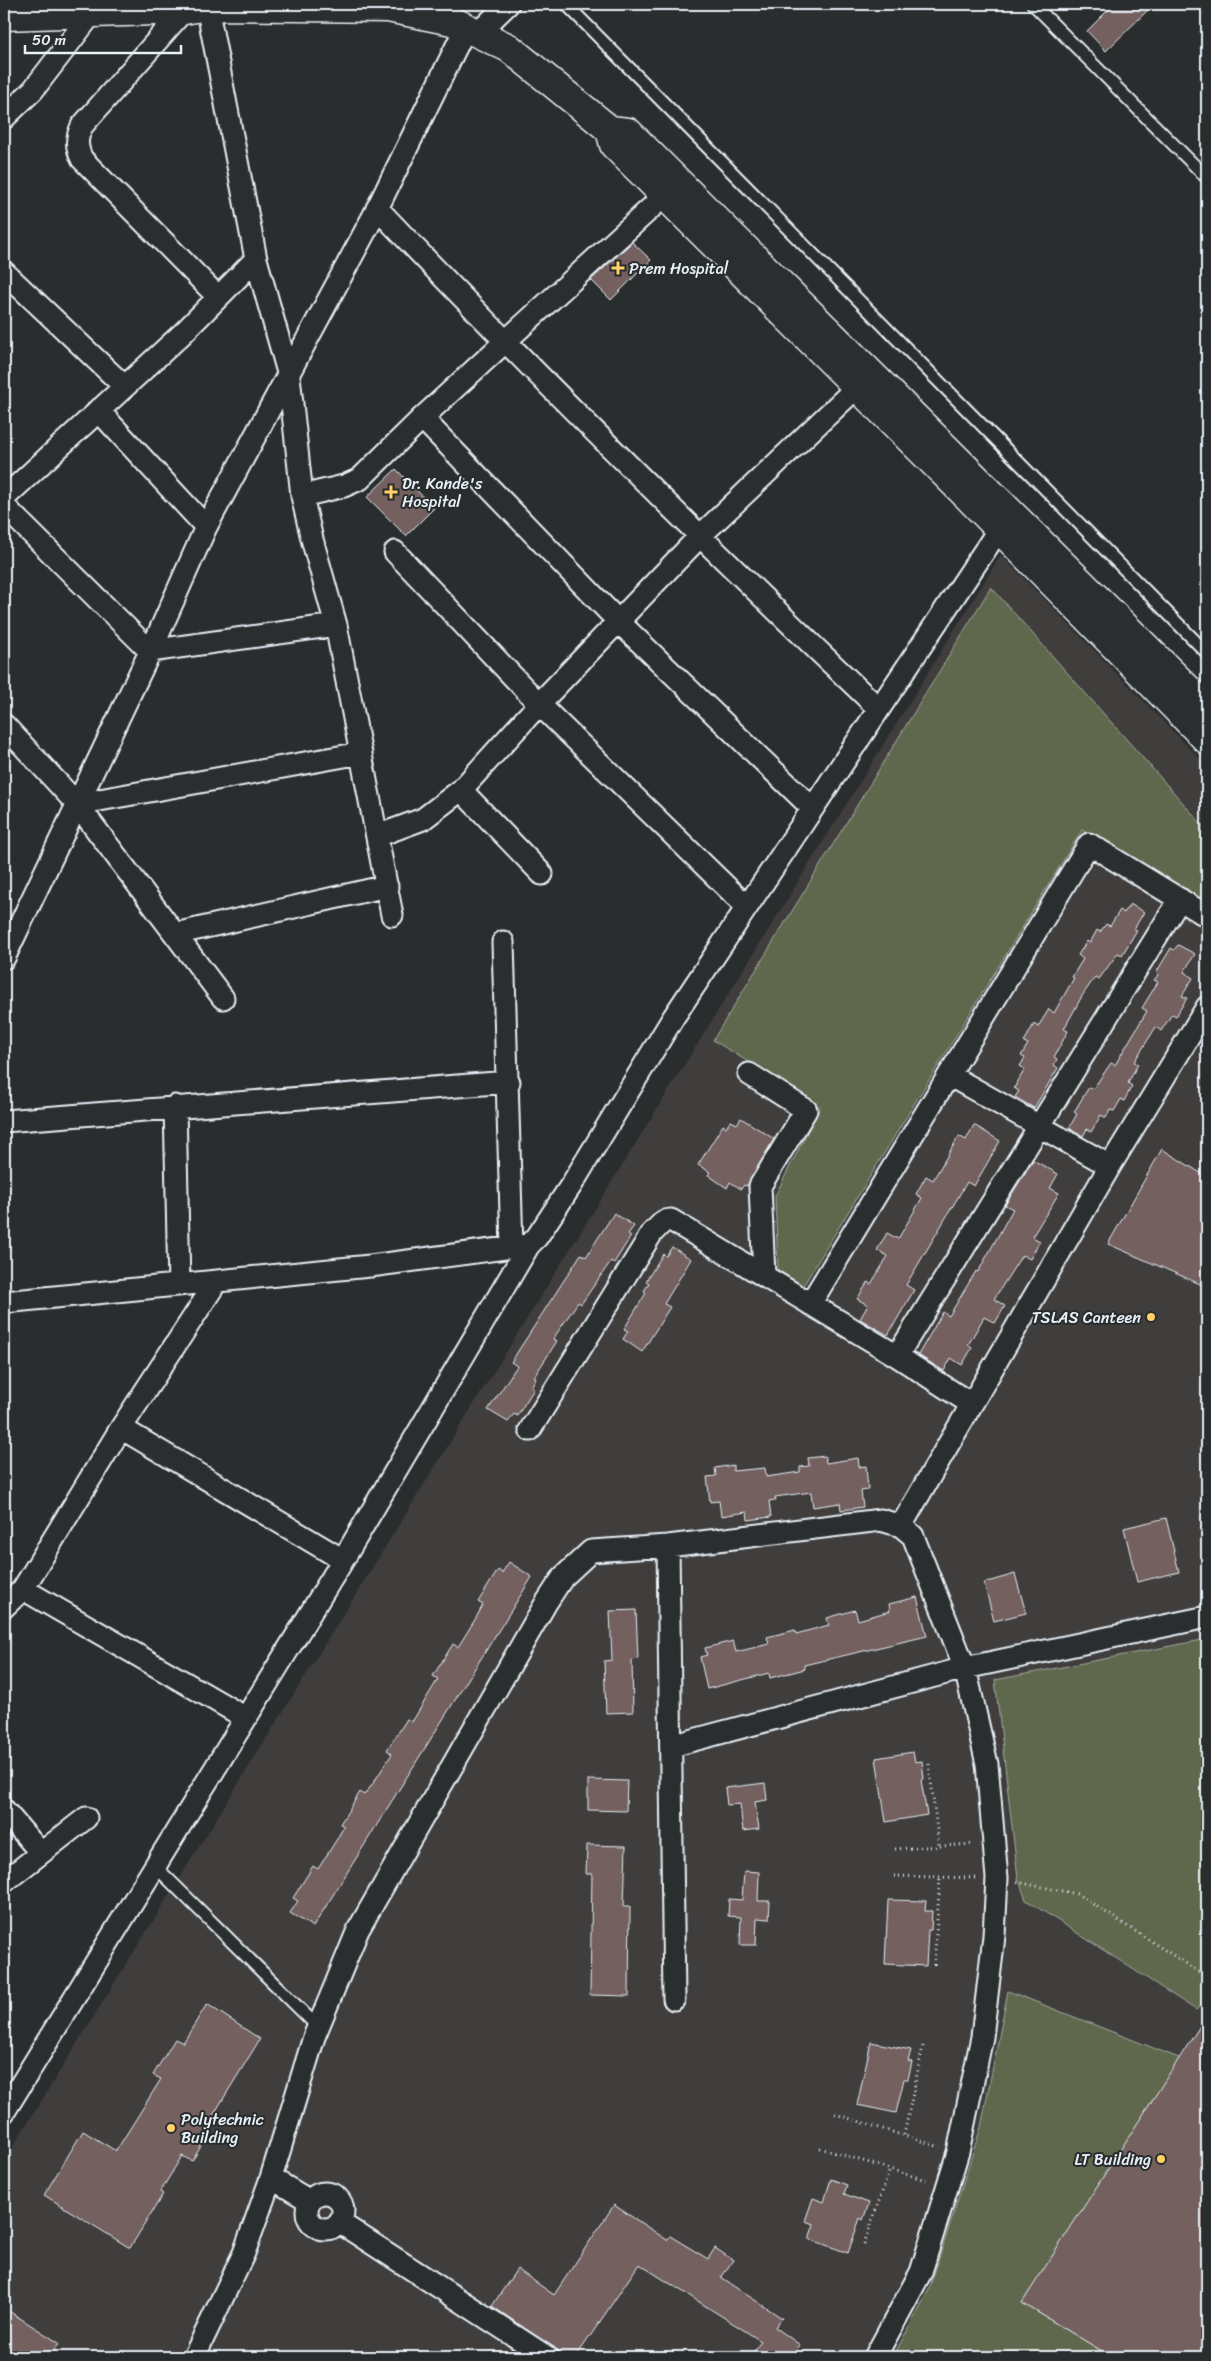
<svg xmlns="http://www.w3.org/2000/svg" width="1211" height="2361" font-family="Sriracha,sans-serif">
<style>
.built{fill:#403c3c}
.green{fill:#5e674d;stroke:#a3aca2}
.building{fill:#73605e;stroke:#e8f1f8}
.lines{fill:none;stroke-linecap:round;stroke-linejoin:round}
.service-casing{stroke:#e8f1f8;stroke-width:15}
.minor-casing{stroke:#e8f1f8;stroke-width:25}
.tertiary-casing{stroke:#e8f1f8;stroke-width:31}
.path{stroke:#e8f1f8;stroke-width:3;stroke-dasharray:1 4;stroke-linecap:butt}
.service{stroke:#2a2d2e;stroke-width:11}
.minor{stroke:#2a2d2e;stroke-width:21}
.tertiary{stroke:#2a2d2e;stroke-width:28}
.poi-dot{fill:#ffd166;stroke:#2a2d2e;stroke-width:2}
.labels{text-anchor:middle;stroke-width:4;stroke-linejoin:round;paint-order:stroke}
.poi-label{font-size:16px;fill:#e8f1f8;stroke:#2a2d2e;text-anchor:start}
</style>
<rect width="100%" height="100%" fill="#2a2d2e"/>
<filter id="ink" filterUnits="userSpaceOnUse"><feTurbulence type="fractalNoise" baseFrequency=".02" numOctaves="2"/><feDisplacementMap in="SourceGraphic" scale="10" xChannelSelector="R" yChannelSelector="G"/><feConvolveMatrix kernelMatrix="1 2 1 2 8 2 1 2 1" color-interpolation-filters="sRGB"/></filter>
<g filter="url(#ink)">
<path class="built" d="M1001,555l206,211v1591h-1203v-196z"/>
<path class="green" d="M991,587l216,243v83l-125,-83 -279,456 -25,-16 -3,-74 45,-89 -107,-67z
M1207,1639v361l-11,10 -170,-110 -8,-22 -23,-198z
M1008,1991l176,69 -162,243 90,54h-219l36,-67 52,-163z"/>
<path class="building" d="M1114,4h40l-48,47 -19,-20z
M632,242l19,18 -40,40 -20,-20z
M396,469l38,39 -28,28 -39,-39z
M1130,904l14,8 -10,17 3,1 -15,25 -4,-2 -19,26 -4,-2 -13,19 -18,33 4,2 -14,26 3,2 -3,6 4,3 -24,40 -19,-11 4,-6 -5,-3 11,-19 -5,-3 5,-8 -4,-2 7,-12 -4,-2 10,-18 4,3 11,-18 5,4 20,-35 -2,-1 11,-18 -5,-4 9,-14 3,2 7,-13 3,2 6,-8 4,2 10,-16 4,3z
M1178,945l17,9 -11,18 9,6 -11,18 5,2 -11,18 -4,-2 -11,17 -5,-4 -22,35 4,2 -10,19 4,3 -8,15 -3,-2 -7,12 -4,-1 -4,8 -5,-3 -10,17 -4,-3 -4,7 -14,-8 8,-14 -3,-2 15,-25 4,2 18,-26 4,2 32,-54 -5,-3 16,-26 -4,-2 4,-5 -2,-2 15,-25 3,2z
M741,1118l33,21 -27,47 -3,-1 -3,4 -11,-7 -3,6 -19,-13 2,-3 -12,-7 25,-40 3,2 5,-6 6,3z
M974,1125l26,16 -26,45 -7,-4 -61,103 8,5 -26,45 -28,-16 8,-14 -11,-6 11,-17 3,2 17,-28 -11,-6 10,-17 11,6 24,-41 -6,-4 10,-18 7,4 26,-44 7,4z
M1162,1149l45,28v110l-99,-43z
M1033,1160l25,14 -8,14 9,5 -27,44 8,4 -10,18 -8,-4 -28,44 11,7 -10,17 -11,-6 -16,28 4,3 -10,17 -11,-7 -7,13 -26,-16 25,-43 6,4 27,-45 2,1 35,-63 -8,-4z
M614,1213l20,13 -6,8 3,2 -17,27 -3,-2 -30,43 -3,-2 -25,37 4,2 -23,36 2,1 -5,9 3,2 -17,27 -3,-2 -6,8 -20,-12 29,-44 -6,-4 70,-108 5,3z
M672,1247l19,12 -27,45 6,3 -28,45 -19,-13 5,-8 -4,-2 22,-36 -2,-2 5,-8 -3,-2 17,-27 3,2z
M825,1456l1,7 32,-5 1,9 7,-1 2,24 -7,1 2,16 -22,3 -1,-7 -27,4 -2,-15 -36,5 1,3 -7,1 2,16 -23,3 -1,-8 -26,4 -2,-15 -9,1 -3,-25 9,-1 -1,-8 18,-3v6l32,-3 1,9 34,-5v-5l9,-1 -1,-8z
M1166,1518l13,54 -42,10 -13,-54z
M509,1562l23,15 -219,350 -23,-14 8,-12 -5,-3 20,-32 5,3 19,-30 7,-13 -4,-2 20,-32 4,3 8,-10 20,-31 -5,-4 20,-31 5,3 26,-43 -5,-3 20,-32 5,3 18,-29 7,-13 -5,-3 20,-32 4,3z
M1015,1574l11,39 -32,8 -10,-38z
M917,1597l10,39 -123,29 1,4 -35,9 -1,-5 -62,16 -7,-32 7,-2 -2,-7 28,-7 3,11 33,-8 -2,-7 28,-7 1,4 33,-9 -2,-7 28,-8 3,10 32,-9 -1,-7z
M636,1610l2,49 -6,1 1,52 -27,1 -2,-52 8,-1 -2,-49z
M913,1752l2,10 7,-1 2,18 -3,1 6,35 -41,7 -10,-64z
M588,1780l39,1 -1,30 -38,-1z
M765,1783l2,17 -12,2 4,27 -16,2 -3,-27 -13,1 -2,-17z
M587,1845l39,1 -2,60h6l-1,90 -39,-1 2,-121h-6z
M744,1871l15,1 -1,29h12l-1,18 -12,-1 -1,27h-16l1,-28 -13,-1 1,-17 13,1z
M888,1900l38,1 -1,10h7l-1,19h-3l-2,36 -41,-2z
M207,2004l53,35 -51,83 5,3 -22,36 -10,-5 -22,36 3,2 -33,54 -86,-53 39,-64 33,20 45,-72 -8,-4 22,-36 8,4z
M1207,2015v342h-95l-90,-54z
M871,2042l40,8 -3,11 4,1 -4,17h-4l-8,34 -39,-8z
M831,2179l16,6 -3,9 25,9 -6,17 -3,-2 -12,35 -39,-14 5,-15 -9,-3 8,-23 11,4z
M614,2205l53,35 3,-4 38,23 7,-11 18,12 -12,18 61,40 -7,9 25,18 -9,12h-41l11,-16 -122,-77 -63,93h-9l-75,-51 25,-37 37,26z
M4,2308l55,35 -9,14h-46z"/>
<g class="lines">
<g class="service-casing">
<path id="service" d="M566,4l641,649
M1033,4l174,174
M156,1867l162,160"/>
</g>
<g class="minor-casing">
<path id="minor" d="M207,6l49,253 33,117 13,120 10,43 24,86 56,290
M184,10l-102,116c-6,12 -6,21 0,33l135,137
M478,33l30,-29
M4,118l29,-28 60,-78
M377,208c163,172 330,337 501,500
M4,272l120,114
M98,410l108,117
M422,418l196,203 194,187
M302,496l42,-10 16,-7 62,-61 242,-222
M4,498l179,-165 73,-74
M4,506l146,145 186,-26
M395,552l144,152 208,203
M4,725l73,79 146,194
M461,790l81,84
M77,804l284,-51
M377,836l46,-17 38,-29 78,-86 160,-167 158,-150
M175,934l212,-48
M503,942l9,306
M4,958l154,-323 48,-108 167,-310 93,-190
M749,1074l57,36 -46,76 4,90
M949,1075l161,91
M175,1106l4,179
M4,1121l505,-39
M217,1281l-96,147 222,132
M4,1302l366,-36 159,-21
M810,1304l279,-460 118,72
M897,1356l283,-457
M530,1430l122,-197 12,-12 7,-1 226,136 74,48
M901,1526l209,-360 97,-159
M668,1546l6,453
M23,1589l223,129
M4,1607l19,-18 98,-161
M671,1746l294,-78 242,-51
M4,1810l36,42
M4,1882l82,-64
M4,2112l339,-552 186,-315 8,-8 35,-53 101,-166 326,-489
M271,2178l39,23
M307 2211a18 18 0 1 1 36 0a18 18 0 1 1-36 0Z
M339,2222l208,135
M194,2357l50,-104 27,-75 43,-141 44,-107 188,-327 17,-26 28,-26 77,-5 213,-26 20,6 12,10 52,132 22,96 10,114 -3,58 -12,101 -24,115 -37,120 -46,85"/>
</g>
<g class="tertiary-casing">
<path id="tertiary" d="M4,16l180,-6 23,-4 181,2 64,13 57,27 101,82 18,2 579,576
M610,130l4,15 353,351 240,244"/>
</g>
<path class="path" d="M929,1764l10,82
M895,1849l79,-5
M894,1876l82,2
M1017,1882l60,12 130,83
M934,1965l6,-88
M835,2114l105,33
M904,2135l19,-89
M820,2148l109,33
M864,2244l26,-75"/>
<use href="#service" class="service"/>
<use href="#minor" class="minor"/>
<use href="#tertiary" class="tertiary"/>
</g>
</g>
<g class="poi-dot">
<path d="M615.5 260.5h5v5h5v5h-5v5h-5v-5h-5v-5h5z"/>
<path d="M388.5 484.5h5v5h5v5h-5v5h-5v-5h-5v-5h5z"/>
<circle cx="1151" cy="1317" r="5"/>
<circle cx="171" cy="2128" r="5"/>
<circle cx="1161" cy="2159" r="5"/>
</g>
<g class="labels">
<g class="poi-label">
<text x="629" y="274">Prem Hospital</text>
<text x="402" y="489">Dr. Kande's<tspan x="402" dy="18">Hospital</tspan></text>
<text x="1141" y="1323" text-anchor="end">TSLAS Canteen</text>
<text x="181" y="2125">Polytechnic<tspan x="181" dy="18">Building</tspan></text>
<text x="1151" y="2165" text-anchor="end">LT Building</text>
</g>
</g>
<rect width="1211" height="2361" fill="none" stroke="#2a2d2e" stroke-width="20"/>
<rect x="10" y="10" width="1191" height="2341" fill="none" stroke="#e8f1f8" stroke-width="2" filter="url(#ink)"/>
<path d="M25 45v8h156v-8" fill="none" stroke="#e8f1f8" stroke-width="2.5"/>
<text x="32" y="45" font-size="15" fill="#e8f1f8" stroke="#2a2d2e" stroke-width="4" paint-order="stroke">50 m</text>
</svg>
